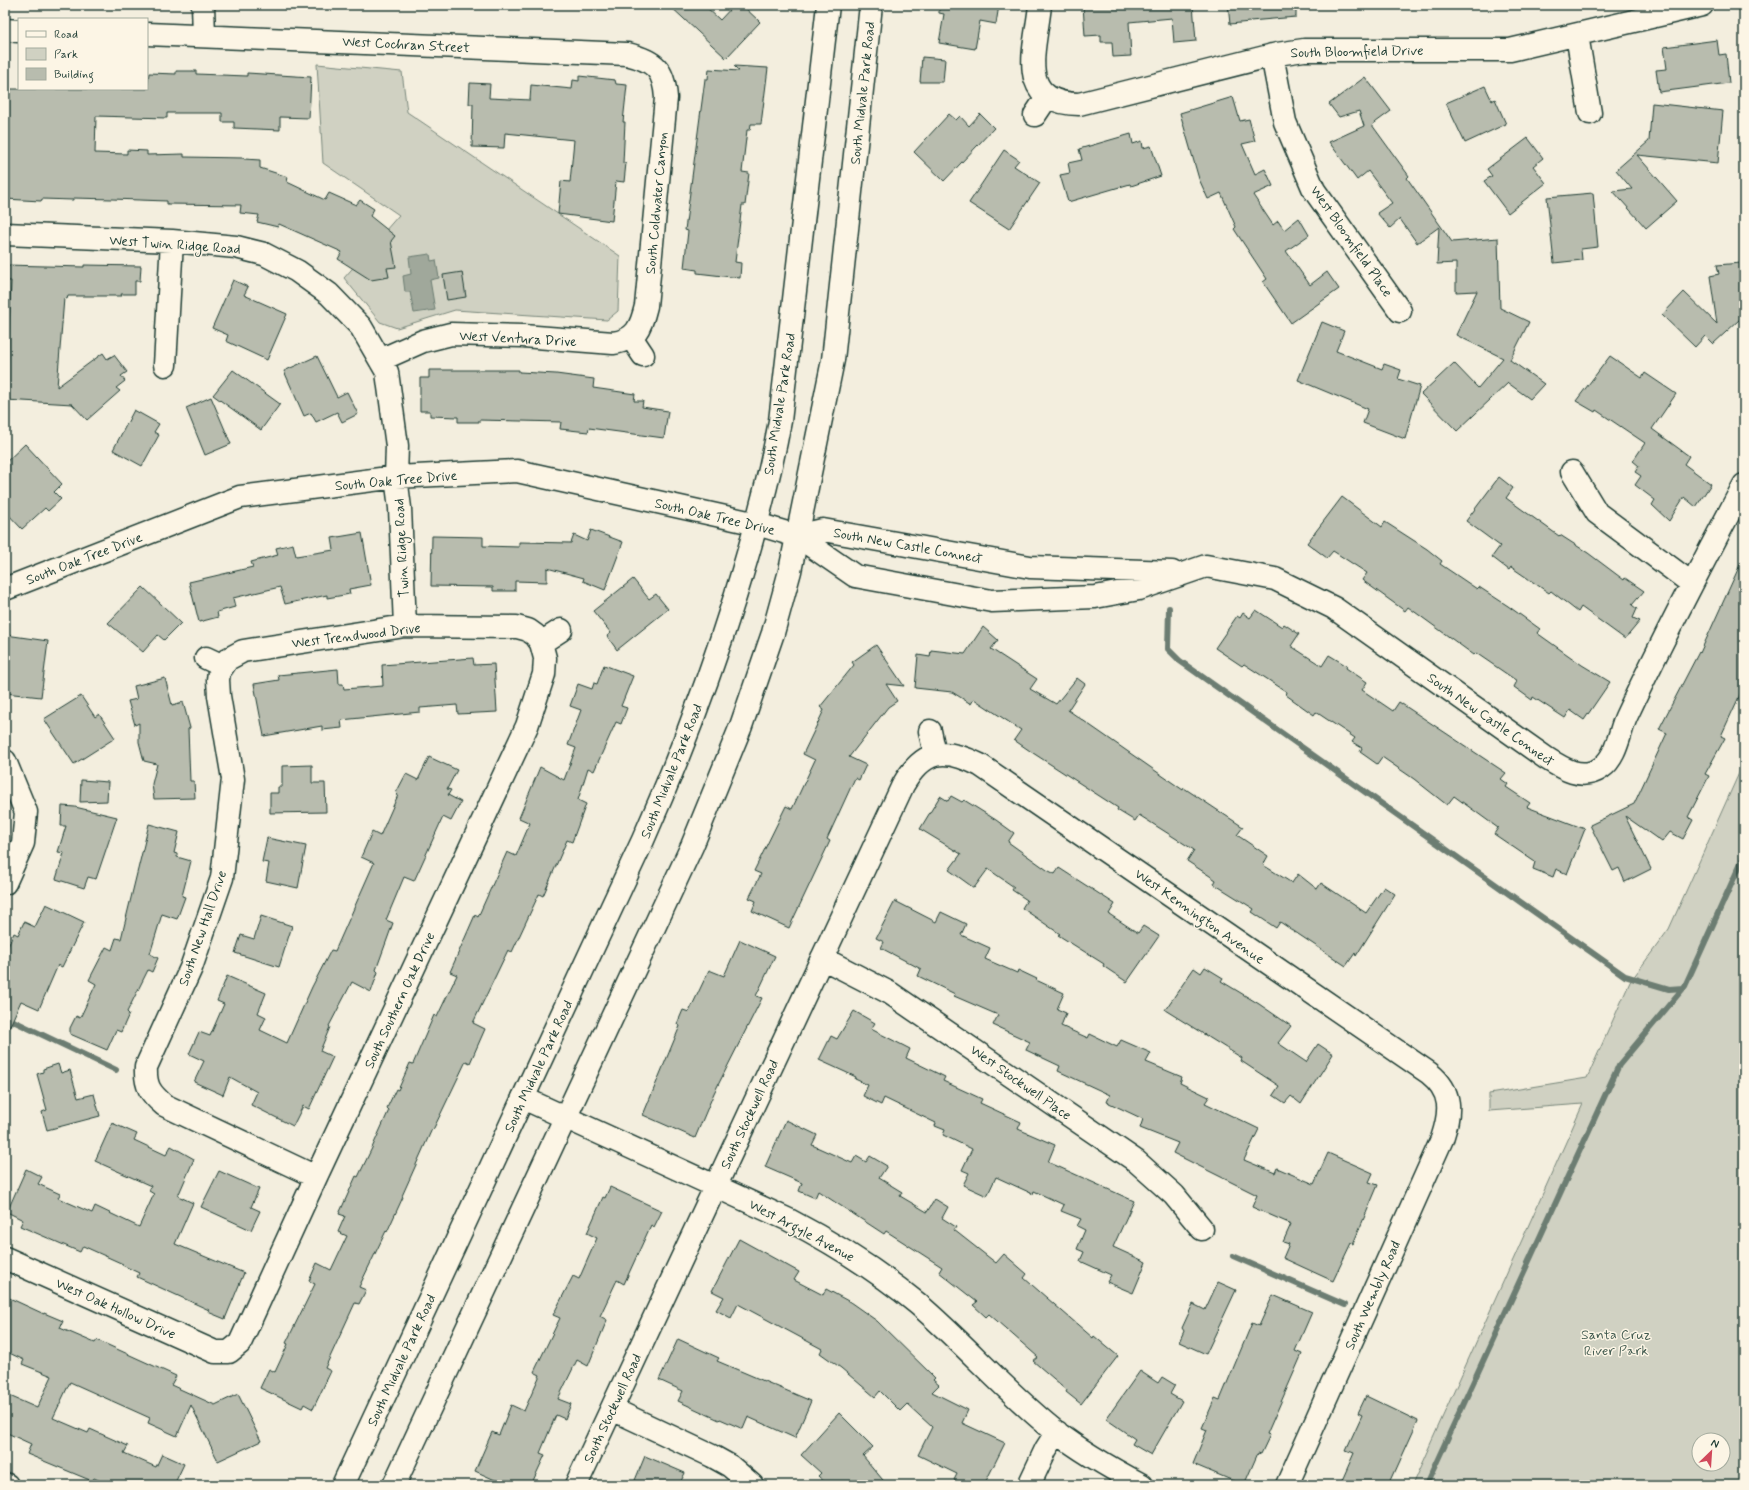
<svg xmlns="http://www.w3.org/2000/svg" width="1749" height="1490" font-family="Mynerve,sans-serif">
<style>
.green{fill:#d0d1c2;stroke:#78877b;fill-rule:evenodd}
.water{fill:#a0a89b;stroke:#6c7d72}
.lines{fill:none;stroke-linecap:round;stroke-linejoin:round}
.stream{stroke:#6c7d72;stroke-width:6}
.building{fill:#b8bcae;stroke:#1f3d34}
.minor-casing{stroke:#1f3d34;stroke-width:25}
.major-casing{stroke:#1f3d34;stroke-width:25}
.minor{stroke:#fcf5e5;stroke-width:22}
.major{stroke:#fcf5e5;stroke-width:22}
.labels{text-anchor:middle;stroke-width:3;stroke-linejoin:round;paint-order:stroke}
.street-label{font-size:14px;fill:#1f3d34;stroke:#fcf5e5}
.park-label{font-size:14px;fill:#425b50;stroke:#fcf5e5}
</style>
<rect width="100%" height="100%" fill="#f3eede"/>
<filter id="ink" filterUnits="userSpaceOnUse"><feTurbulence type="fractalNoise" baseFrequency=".025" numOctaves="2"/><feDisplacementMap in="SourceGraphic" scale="8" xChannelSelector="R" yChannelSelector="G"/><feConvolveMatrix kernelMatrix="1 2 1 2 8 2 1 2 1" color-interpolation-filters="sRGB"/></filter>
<g filter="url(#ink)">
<path class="green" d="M317,64l85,8 5,40 213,144 -2,55 -11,9 -152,-10 -58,18 -17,-6 -36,-44 55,-63 -76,-52z
M1744,762v723h-332l171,-381 -94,7v-17l98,-16 43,-96 39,-53zM1699,1440h24v24h-24z"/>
<path class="water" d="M430,254l1,7 5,-1 3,18 -9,2 5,30 -21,3 -4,-21h-5l-2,-16 8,-2 -2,-17z"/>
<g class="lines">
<path class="stream" d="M1169,608l-1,41 12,12 445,315 44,13 14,-1
M5,1017l111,53
M1233,1256l112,49
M1426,1485l193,-420 66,-79 59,-130"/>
</g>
<path class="building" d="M669,5h35l16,15 14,-15h8l18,17 -34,36z
M939,5h60l-3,19 -16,-3 -5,28 -36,-6 5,-29 -5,-1z
M1083,5h110l3,36 -22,2 -2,-25 -43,4 2,34 -18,1 -1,-15h-11v-7l-16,1z
M1228,5h68v12l-46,4v1l-20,2z
M1717,40l2,15 7,-1 3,29 -70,9 -3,-22 11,-1 -3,-22z
M922,57l23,2 -2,23h-23z
M734,66l34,2 -7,56h-10l-1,6h-3l-5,42 7,1 -4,32h-3l-7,57 6,1 -1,15 -43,-5v-3l-13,-2 4,-37 -3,-1 20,-151h3l1,-10 30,2z
M176,71h20v3l51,2v-3l64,4 -2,41 -29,-1v13l-46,-2v-6h-12v-9h-55v5l-71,-2 -1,37 32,1v-4l20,1v4l37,-1v3l60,1v1l16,1v8l28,9 -1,5 38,18 4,-7 27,12 4,-5 14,9 -4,7 25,20 -4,5 5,26 -9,1 2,9 -18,3 -33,-21 4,-7 -63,-28 -1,3 -21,-5 2,-7 -19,-2 1,-8 -74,-1v-3l-55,-2 -39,-1v2l-31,-1 -1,2 -36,-2v-110h142l2,-16 27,1z
M579,76l36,4 1,4 11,1 -4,37h2l-2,41h3l-2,19 -8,-1 -4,40 -54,-7 3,-33 9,1 4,-42 -69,-7 -1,15 -32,-1 1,-43h-4l1,-21 20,1 -1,14 41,2 1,-15 41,4 1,-9 6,1z
M1365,77l26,34 -19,14 37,51 -2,2 45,64 46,-4 2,70 29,14 -19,38 34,24 -14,15 -22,-16 -51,48 -36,-37 33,-31 24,25 25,-30 -47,-23 21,-44 -21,1v-29l-19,1 2,-37 -22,16 -17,-24 -10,9 -13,-15 15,-10 -24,-32 -11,9 -28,-38 35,-16 -5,-15 -20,6 -10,-13z
M1485,86l7,15 3,-2 11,25 -41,19 -19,-40z
M1233,97l7,24 9,-2 6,22 -13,3 13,30 10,-5 8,17 -20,9 20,30 5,-4 6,9 15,-12 10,17 -23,16 24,34 17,-13 12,17 -48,34 -28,-41 4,-3 -33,-50 2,-2 -15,-34 -13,6 -9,-20 -19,-66z
M1652,103l71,8 -5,52 -81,-8 40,46 -31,27 -33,-37 19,-2 -16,-19 33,-29z
M949,114l7,6 4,-4 9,10 11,-12 14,14 -50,53 -30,-29z
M1131,134l2,10 9,-3 1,7 8,-2 10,30 -30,10 -1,-2 -62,18 -8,-27 10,-2 -2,-10 14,-3 -3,-11z
M1528,138l15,20 -10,8 13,17 -38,30 -24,-32 8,-5 -5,-7z
M1004,150l15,10 -5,6 26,17 -31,46 -40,-26z
M1593,193l5,54 -17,2 1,11 -28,3 -7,-66z
M1741,263l3,17v39l-5,1 -26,24 -8,-8 -10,11 -33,-32 22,-23 33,32 -7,-48 9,-2 -2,-9z
M6,265l78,2v-2l57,1 -1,15h-5v13h-14l1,2h-54l-1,3 -3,-1 -7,89 46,-34 4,6 7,-4 13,17 -6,4 4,5 -9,7 4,3 -33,29 -15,-16 -66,-4 5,-119h-5z
M462,272l4,25 -19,3 -4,-25z
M233,280l15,7 -4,8 43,19 -20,46 -41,-19 2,-6 -16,-7z
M1322,322l22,9 -8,20 46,18 2,-5 17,6 -3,9 22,7 -15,53 -42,-16 5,-14 -70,-29z
M317,356l20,41 10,-5 11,22 -16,8 -5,-10 -21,10 -5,-9 -7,3 -20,-45z
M1610,356l32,22 3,-5 31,21 -24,35 37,27 -5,8 27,20 -15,23 -12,-10 -15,24 -17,-16 3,-5 -20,-15 6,-9 -6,-4 4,-6 -6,-5 12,-18 -49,-33 -1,2 -19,-11z
M233,370l47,34 -19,26 -48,-35z
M429,370h90v2l37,2 38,5 -1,9 42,6 -1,7h9l-1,6 26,4 -4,27 -75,-10 -1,4 -28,-3 1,-7 -82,-2v2h-21v-5l-28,-1v-5h-10v-33h9z
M211,397l20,47 -26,11 -19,-47z
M134,410l25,14 -5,8 5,3 -17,31 -29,-16z
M25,444l37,40 -8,8 7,7 -13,12 -3,-3 -23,21 -17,-18v-48z
M1499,477l14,11 -7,10 53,38 1,-1 28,18 36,27 1,-2 19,13 -12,14 5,4 -4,9 7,3 -15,18 -44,-32 -3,5 -27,-21 -2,2 -38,-26 -2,3 -17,-13 8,-11 -34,-25z
M1342,497l40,30 3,-5 42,27 15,12 -2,3 37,25 2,-2 29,19 32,23 -3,4 45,32 28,17 -26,38 -14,-10 -5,8 -32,-21 -1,3 -18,-13 3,-6 -41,-28 -2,2 -66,-48 -3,4 -43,-31 5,-7 -34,-22 -6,7 -20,-15z
M591,530l32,12 -18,48 -22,-9 1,-3 -37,-10v14l-32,-1v10h-22v-4l-62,-1 1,-50 51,1v9l36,1v-5l52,1 3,-8 13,6z
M362,533l9,52 -22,4 1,5 -23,4v-3l-42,9 -5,-17 -47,11 2,9 -18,5 1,5 -19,5 -10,-40 64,-15 -2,-5 27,-7 -2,-7 17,-4 3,12 38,-6 -2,-12z
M1744,556v130l-23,50 4,2 -20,36 4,2 -21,41 5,3 -10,19 -13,-7 -8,10 -37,-26 26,53 -26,13 -6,-14 -6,3 -23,-46 44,-21 33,-71 -8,-4 40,-77 1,1z
M633,579l16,20 7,-5 12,15 -51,41 -10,-14 4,-3 -18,-22z
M143,587l38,36 -17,17 -6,-5 -15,17 -35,-29z
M1256,610l26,17 2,-3 15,10 -8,12 31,20 7,-11 18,11 -1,2 21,14 -5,8 31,21 6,-9 107,71 -5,6 7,5 -2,3 24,16 -3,4 58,22 -18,45 -11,-5 -3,8 -20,-8 2,-7 -41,-28 4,-6 -44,-32 -7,9 -33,-26 -32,-22 -5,7 -17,-12 2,-4 -10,-6 3,-4 -39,-26 -2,3 -28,-20 1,-3 -43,-28 -2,2 -27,-18 22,-32 3,2 3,-5 7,5z
M983,627l15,13 -7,9 46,30 -7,10 26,15 21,-26 8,6 -17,26 115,80 1,-2 59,39 -6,8 31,21 -5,9 29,18 6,-9 19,15 4,-6 45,30 18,-26 11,7 -39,62 -1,-3 -9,13 -66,-44 -4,6 -24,-16 2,-3 -40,-25 2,-4 -29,-19 7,-11 -55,-35 -4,6 -18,-11 1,-2 -85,-55 -19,-13 7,-10 -47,-31 -3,5 -19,-12 -37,-4 3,-33 12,2 1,-7 34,4z
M6,635l42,6 -7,56 -36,-4z
M876,645l28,41 -18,-2 11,17 -9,6 -39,50 17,8 -7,15 -4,-2 -28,61 3,2 -41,87 -37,-17 4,-10 -7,-3 12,-24 -7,-3 32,-65 6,3 23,-49 -12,-6 21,-44 -4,-3 34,-42 -2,-3z
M473,658l1,7 20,-1 3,48 -39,2 -1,-9 -37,3v4l-79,8 1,8 -20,2v-4l-58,10 -10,-52 25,-4 -1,-5 60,-6 1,15h4l1,5 39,-3 -1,-21z
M604,665l29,11 -12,30 6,2 -6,16 -5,-2 -22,49 -6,-3 -10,32 8,4 -14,38 -5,-2 -24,56 -4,-2 -27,58 -4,-2 -35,73 12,6 -15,34 -4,-2 -33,69 -1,-1 -30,67 1,1 -16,35 -1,-1 -27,56 7,3 -7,14 -4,-1 -30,65 6,3 -18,38 -9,-5 -2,4 -42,-20 9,-19 6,3 13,-28 -2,-1 29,-59 -6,-3 8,-18 14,7 16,-34 -9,-4 7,-16 -6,-2 17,-38 2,1 14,-29 17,-38 -2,-2 9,-19 2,1 12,-27 3,1 21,-49 3,2 20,-42 -7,-3 25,-57 3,2 29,-65 9,4 14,-33 -11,-5 21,-51 24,13 12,-32 -8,-3 13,-35 -11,-4 8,-22 14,5 2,-6 3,1z
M165,678l7,27 11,-3 7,26 -2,1 2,52h4l1,17 -41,1 -2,-15 5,-20 -13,-3 -5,-19v-19l-4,2 -7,-24 9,-2 -3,-13z
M81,696l14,21 4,-3 16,24 -41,26 -30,-45z
M429,757l28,13 -10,19 4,1 -3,5 13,7 -10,19 -8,-4 -29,64 -10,-4 -18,43 7,3 -17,47 2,2 -7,20 -19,-10 -23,44 1,1 -10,24 13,6 -24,52 -6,-3 -10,20 -42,-21 6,-13 -27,-15 -7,18 -29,-13 10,-21 -15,-7 10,-22 11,4 14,-32 -7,-3 10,-25 39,17 -8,20 8,4 -6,13 27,13 25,-56 19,-37 4,1 39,-88 -13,-6 11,-25 8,4 18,-41 -2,-2 10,-19 12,6z
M312,765v18h13l1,29 -56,1v-20h8v-6h4v-21z
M81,780l27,2 -1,19 -27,1z
M940,796l8,5 3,-5 11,6 2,-2 32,20 18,13 -6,9 39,28 8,4 4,-6 56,36 -6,10 29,19 5,-7 16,10 -32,46 -24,-16 1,-2 -46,-29 2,-1 -38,-26 5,-8 -15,-10 2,-3 -26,-18 -14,19 -25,-18 12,-16 -41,-25z
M62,806l13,1 42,10 -21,62 -8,-2 -4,11 -28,-9 8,-26 -6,-1 8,-26h-5z
M149,824l30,8 -5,21 3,1v3l14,4 -9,35 3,1 -8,22 -15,-5 -12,40 8,4 -6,14 -4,-2 -21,42 2,2 -8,18 -5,-2 -9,20 -37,-16v-6l6,-12 4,2 16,-34 -7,-4 17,-33 6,3 4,-12 5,1z
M267,838l39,8 -8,42 -32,-7 3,-18 -7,-1z
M895,901l41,21 5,-10 25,12 -5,11 29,13 -5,11 32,14 1,-3 19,9 -1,1 28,13 -7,16 9,4 -5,13 27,12 2,-4 27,13 4,-7 30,13 -5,9 36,15 -2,6 29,14 -4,6 54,26 -15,31 31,13 2,-5 37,16 14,-31 45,20 -4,9 9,3 -25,59 -2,-1 -18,38 -50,-23 6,-14 -6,-2 8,-18 -39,-17 5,-12 -84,-42 5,-10 -38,-15 3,-9 -36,-17 3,-7 -52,-24 2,-5 -34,-16 4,-8 -37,-17 5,-10 -44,-19 1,-2 -37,-18 3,-7 -40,-21 3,-6 -8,-4z
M46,904l38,18 -22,45 -4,-2 -19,44 -18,-8 -16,36v-84l9,-20 4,2 6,-13 11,5z
M261,916l31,10 -13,41 -44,-14 6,-18 13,4z
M740,940l35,16 -19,40 6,2 -48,95 -19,45 -52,-23 37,-89 -3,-2 6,-14 6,2 20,-42 15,6z
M1205,967l18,11 -2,3 38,23 32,22 -13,17 28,19 12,-18 15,10 -32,50 -10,-8 -6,7 -12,-8 6,-9 -38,-25 1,-3 -77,-48 29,-42 7,5z
M854,1011l21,12 -4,6 39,20 -4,9 39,19 -2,4 39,18 -2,4 41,19 -3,7 37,16 -7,17 86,39 -21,46 33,15 -13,31 -26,-11 4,-7 -31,-14 4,-9 -7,-3 8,-19 -8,-4 4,-7 -20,-8 3,-6 -30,-14 -1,3 -37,-17 -9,19 -24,-11 6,-12 -7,-3 10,-21 -29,-14 2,-5 -10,-4 1,-3 -52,-25 -3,7 -18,-9 5,-11 -13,-6 1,-2 -37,-17 12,-24 6,3z
M58,1064l3,9 9,-3 8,28 16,-4 6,22 -53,14 -5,-18 5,-2 -10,-36 6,-2v-3z
M786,1120l31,15 -5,10 40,18 4,-7 10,6 4,-6 17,10 -8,12 23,14 -2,4 27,16 8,-13 13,8 -6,11 14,9 -2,3 42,33 8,-9 23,20 -3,4 69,60 1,-2 24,20 -37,48 -15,-12 1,-2 -34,-29 5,-4 -49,-43 -3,3 -13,-12 4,-3 -38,-30 3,-5 -56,-36 -2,3 -66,-43 -3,7 -16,-7 3,-8 -37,-16z
M112,1123l25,11 -3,6 32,15 5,-9 23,13 -16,37 15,7 -18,41 69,29 -19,46 -17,-7 1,-2 -72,-33 2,-4 -17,-8 1,-1 -40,-18 -3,6 -60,-26 3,-6 -16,-8 19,-43 16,8 -4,7 22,10 -2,4 34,15 3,-7 44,21 15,-33 -5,-3 2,-5 -56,-25z
M219,1171l40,18 -8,18 9,4 -9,19 -50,-23z
M610,1187l52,24 -8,16 -3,-2 -27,59 -7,-4 -17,36 7,4 -19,46 -11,-6 -19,39 13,5 -6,15 -9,-4 -16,38 5,2 -14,30h-25l-31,-14 17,-39 7,3 12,-30 13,6 16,-36 -6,-3 26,-54 -7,-3 20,-39 6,3 18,-41 -10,-5 16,-36 2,1z
M739,1239l60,33 -5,8 29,15 3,-6 24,13 27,19 58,57 -2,2 6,5 -7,7 36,18 -6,13 43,20 -21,42h-21l-9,-5 3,-6 -39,-19 14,-28 -25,-23 -7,7 -20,-20 -5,6 -34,-29 -21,-15 2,-4 -84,-45 -7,14 -15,-8 8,-13 -12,-6z
M1218,1282l18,8 -30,64 -27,-12 5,-11 -2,-3 11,-24 12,6z
M1273,1295l39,17 -17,39 7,3 -35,80 3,1 -9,19 -3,-1 -14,32h-1l-50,-21 14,-34 -5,-2 13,-30 5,2 32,-77 7,3z
M5,1296l39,18v-1l19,8 -3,7 35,15 2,-3 79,36 -5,9 44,20 23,-11 23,47 -43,20 -27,-56 -14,31 -29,-13 2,-5 -80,-36 -17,36 35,15 2,-4 38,17 -4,7 32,14 6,-13 22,10 -10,21h-65l-15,-7 -2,3 -65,-27 4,-10 -26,-12v-38l32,14 15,-32 -30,-12 2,-4 -19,-9z
M678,1339l41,19 -2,3 94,40 -16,37 -47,-21 -5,12 -23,-10 -1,1 -41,-19 5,-10 -24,-11z
M1140,1371l18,12 4,-6 13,8 -5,9 12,7 -31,54 -19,-11 3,-5 -29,-20z
M1366,1396l52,25 -29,64h-49l14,-32 -8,-3 16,-35 -4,-2z
M839,1413l34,34 -10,9 24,29h-59l-10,-9 3,-3 -20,-18z
M645,1456l40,17 -6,12h-46z"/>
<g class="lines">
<g class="minor-casing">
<path id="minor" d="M203,5l1,31
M1040,5c-4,43 -26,98 39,99l198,-50 27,-4h206l192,-45
M5,30l14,1
M147,34l480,20c28,7 37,15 39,44l-20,208c-5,21 -10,34 -33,37l-90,-7 -72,-2 -28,7 -43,19
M1577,35l13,78
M1272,55l13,67 29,68 86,121
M1035,115l12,-18
M5,234l167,7 64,6 28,7 33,17 32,23 32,33 26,45 10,74 -1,31 4,31 5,118
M631,337l12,18
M165,365l7,-124
M1572,472l25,41 94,70
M797,536l26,-6 207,37 142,5
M5,589l235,-92 156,-20 121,-6 240,53 40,12 58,40 137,25 103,-4 44,-8 67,-23 69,13 59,29 212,150c17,11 36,23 55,10 16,-11 18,-35 25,-51 37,-79 77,-155 118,-232
M541,643l20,-13
M206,658l17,8
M930,731l5,23
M5,761l21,51 -3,31 -18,40
M822,958l68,35 246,168 38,34 28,34
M523,1098l266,122c46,24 89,51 129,84 47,40 88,88 137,127 27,21 57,38 87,54
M5,1258l210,94h14l11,-9 76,-166 211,-451 17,-52 1,-16 -4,-15 -6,-8 -7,-5 -11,-3 -112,-1 -162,25 -15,8 -9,13 -1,8 1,16 14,83 -11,99 -31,90 -45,99c-1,19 4,26 18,38l152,72
M612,1409l100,47 18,10 22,19
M5,1484l2,1
M576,1485l327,-700c21,-36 41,-38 77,-20l449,308c24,19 22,39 13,66l-155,346
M1029,1485l17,-36 11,-17"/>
</g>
<g class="major-casing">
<path id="major" d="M343,1485l300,-645c35,-79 66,-160 92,-243 18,-58 34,-116 45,-176l48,-416
M394,1485l298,-639 49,-120 32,-93 17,-62 43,-211 38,-355"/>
</g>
<use href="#minor" class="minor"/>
<use href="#major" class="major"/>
</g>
</g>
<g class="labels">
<g class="street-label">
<text transform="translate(406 44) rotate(3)" y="5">West Cochran Street</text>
<text transform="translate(1357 51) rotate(-1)" y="5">South Bloomfield Drive</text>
<text transform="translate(862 93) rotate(-84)" y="5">South Midvale Park Road</text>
<text transform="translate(656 203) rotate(-85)" y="5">South Coldwater Canyon</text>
<text transform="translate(1352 241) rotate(55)" y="5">West Bloomfield Place</text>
<text transform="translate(175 244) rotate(4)" y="5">West Twin Ridge Road</text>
<text transform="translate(518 338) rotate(3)" y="5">West Ventura Drive</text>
<text transform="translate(779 404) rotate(-81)" y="5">South Midvale Park Road</text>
<text transform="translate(396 480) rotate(-5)" y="5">South Oak Tree Drive</text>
<text transform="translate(715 516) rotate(13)" y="5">South Oak Tree Drive</text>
<text transform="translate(908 545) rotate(10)" y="5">South New Castle Connect</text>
<text transform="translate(401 548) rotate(-93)" y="5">Twin Ridge Road</text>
<text transform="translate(84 558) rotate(-21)" y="5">South Oak Tree Drive</text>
<text transform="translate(356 635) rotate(-7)" y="5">West Trendwood Drive</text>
<text transform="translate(1491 719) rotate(35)" y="5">South New Castle Connect</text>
<text transform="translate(671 771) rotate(-68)" y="5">South Midvale Park Road</text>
<text transform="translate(1200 916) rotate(35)" y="5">West Kennington Avenue</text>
<text transform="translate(202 928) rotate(-71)" y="5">South New Hall Drive</text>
<text transform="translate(399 1000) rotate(-65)" y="5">South Southern Oak Drive</text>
<text transform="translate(538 1066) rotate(-65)" y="5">South Midvale Park Road</text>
<text transform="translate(1021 1082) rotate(35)" y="5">West Stockwell Place</text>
<text transform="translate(749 1114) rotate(-65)" y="5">South Stockwell Road</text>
<text transform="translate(802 1230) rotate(28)" y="5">West Argyle Avenue</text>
<text transform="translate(1372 1295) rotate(-66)" y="5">South Wembly Road</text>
<text transform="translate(116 1308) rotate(24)" y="5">West Oak Hollow Drive</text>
<text transform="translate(401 1360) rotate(-65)" y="5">South Midvale Park Road</text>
<text transform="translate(612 1408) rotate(-65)" y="5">South Stockwell Road</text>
</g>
<g class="park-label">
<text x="1616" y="1339">Santa Cruz<tspan x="1616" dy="16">River Park</tspan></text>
</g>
</g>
<rect width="1749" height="1490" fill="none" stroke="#fcf5e5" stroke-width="20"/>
<rect x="10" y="10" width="1729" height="1470" fill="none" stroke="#1f3d34" stroke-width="1.5" filter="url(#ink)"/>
<rect x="18" y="18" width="130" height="72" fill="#fcf5e5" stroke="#a4ab9e"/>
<rect x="26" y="31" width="20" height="6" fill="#fcf5e5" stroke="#a4ab9e"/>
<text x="54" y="38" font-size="12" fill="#1f3d34">Road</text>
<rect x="26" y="48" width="20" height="12" fill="#d0d1c2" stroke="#a4ab9e"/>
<text x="54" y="58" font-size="12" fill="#1f3d34">Park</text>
<rect x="26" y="68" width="20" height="12" fill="#b8bcae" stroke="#a4ab9e"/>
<text x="54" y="78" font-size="12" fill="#1f3d34">Building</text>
<g transform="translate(1711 1452) rotate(25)"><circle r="19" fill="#fcf5e5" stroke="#a4ab9e"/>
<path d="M0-3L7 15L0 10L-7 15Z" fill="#d1495b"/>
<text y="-6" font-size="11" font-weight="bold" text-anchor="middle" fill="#1f3d34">N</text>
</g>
</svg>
